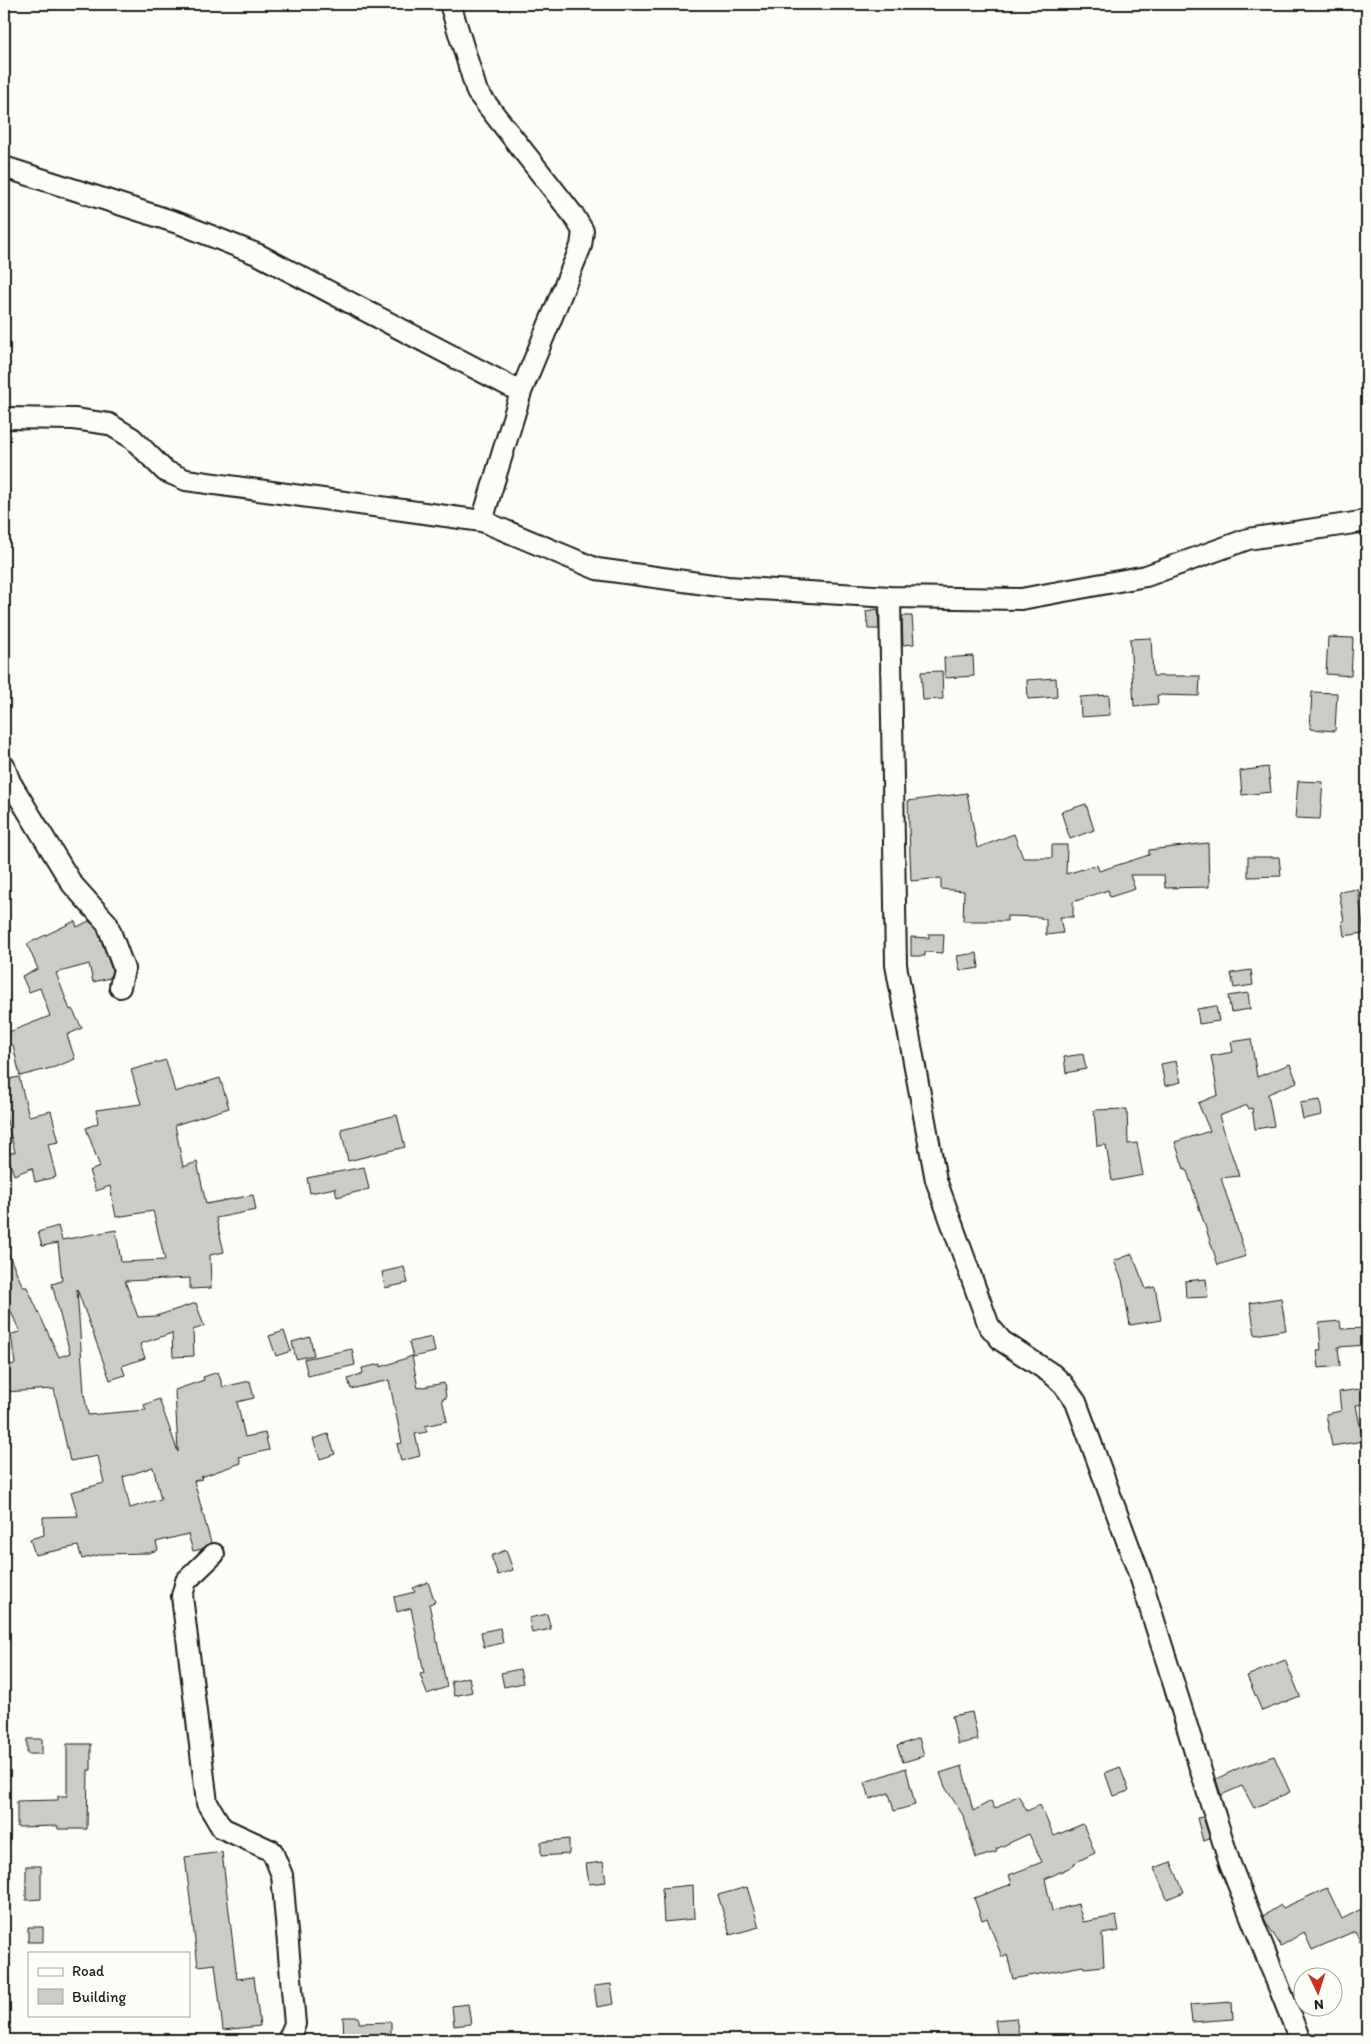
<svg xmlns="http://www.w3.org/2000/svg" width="1371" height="2044" font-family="Itim,sans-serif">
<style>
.building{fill:#cccbc8;stroke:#1c1c1c;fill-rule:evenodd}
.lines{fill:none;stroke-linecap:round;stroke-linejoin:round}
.minor-casing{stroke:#1c1c1c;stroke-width:24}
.minor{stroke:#fdfcf7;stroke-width:20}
</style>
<rect width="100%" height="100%" fill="#fdfcf7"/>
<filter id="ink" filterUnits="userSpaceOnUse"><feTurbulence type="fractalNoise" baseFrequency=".02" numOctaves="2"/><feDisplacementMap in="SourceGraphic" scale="10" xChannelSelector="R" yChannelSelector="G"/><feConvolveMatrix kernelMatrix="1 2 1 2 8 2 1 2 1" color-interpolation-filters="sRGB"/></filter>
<g filter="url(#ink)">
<path class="building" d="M878,609l1,20h-11l-2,-18z
M902,616h10l2,28 -11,1z
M1328,637l25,1 -2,38 -25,-2z
M1151,638l2,38h47l-1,20 -42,-1 1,9 -24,2 -4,-67z
M973,656l1,20 -29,2 -1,-20z
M942,671l1,28 -20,1 -2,-28z
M1056,678l1,19 -29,2 -1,-19z
M1312,692l25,1 -2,38 -25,-2z
M1109,695l1,20 -29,2 -1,-20z
M1268,767l3,25 -29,3 -2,-24z
M1298,781l25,1 -3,37 -25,-1z
M967,793l10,55 37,-14 9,24h29v-13h15l-1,29 31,-9 2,6 50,-16v-5l59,-7 1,44 -44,1 -1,-13h-34l5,14 -25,8 -2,-7 -35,12v15h-13l3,16 -17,2v-16h-5v-2l-34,-1v5h-44l1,-30 -23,-2v-11l-30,3 -3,-80z
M1086,804l8,26 -24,9 -9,-27z
M1248,857h31l2,19 -33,1z
M1358,889l6,44 -20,3 -2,-15h2l-5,-29z
M75,921l2,6 12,-6 8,8 15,41 -2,8 -17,4 -4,-18 -33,9 14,37 2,-1 10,19 -15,7 8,24 -20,8 -35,9 -7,-31h-9v-11l46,-18 -10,-28 -11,4 -7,-16 16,-7 -11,-25z
M929,934h15l-1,19 -18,-1v4h-14v-19l18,1z
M977,953l2,15 -19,3 -3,-15z
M1251,970l2,15 -19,3 -3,-15z
M1248,993l2,16 -19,3 -3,-16z
M1216,1006l3,15 -20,3 -2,-15z
M1251,1039l6,38 33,-13 7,18 -29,12 6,32 -19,3 -3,-21 -3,1 -2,-4 -28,11 20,60 -18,2 25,78 -28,9 -32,-97 -2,1 -9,-27 35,-11 -12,-28 20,-8 -7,-39 22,-4 -2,-10z
M1083,1054l3,15 -20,4 -2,-16z
M166,1060l9,32 45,-14 9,30 -54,17 8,42 14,-5 9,42 47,-9 3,15 -40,8 8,34 -14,3 1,33 -21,1v-11l-65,3 13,36 18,-1 40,-13 8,23 -11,4 1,26 -21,1 -1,-24 -32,11 5,14 -23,8 3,9 -15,5 -33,-91 7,104 4,22 58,-5 -2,-5 15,-6 19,53 -3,-62 29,-10 -1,-3 15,-5 5,15 27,-6 4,17 -17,4 8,35 20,-4 4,17 -30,7 2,6 -40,14 1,2 -8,2 17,62 -9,6 -9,2 -5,-17 -32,8 2,8 -10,3 -45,1 -21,5 -4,-13 -43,9 -5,-16 14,-4 -1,-18 35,-1 -7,-24 33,-9 -6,-27 -28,5 -16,-72 -50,3v-26l11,-2 -4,-30 9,-2 -16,-36v-52l19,43h4l32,70 11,-4 -18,-69 10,-3 -4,-38 -16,3 -4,-14 20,-6 4,14 54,-10 5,32 44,-2 -12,-49 -37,6 -6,-31 -14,5 -7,-20 11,-4 -14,-39 12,-5 -2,-13 45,-6 -10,-34zM153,1467l8,32 -31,9 -7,-31z
M1176,1061l5,21 -16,4 -4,-22z
M19,1077l10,39 22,-5 8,31 -11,2 8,33 -21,5 -3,-14 -18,7 -7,-21 8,-2 -11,-42v-30z
M1320,1100l2,15 -19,4 -3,-16z
M1127,1109l1,35 9,-1 6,32 -31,6 -6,-36 -9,1 -3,-36z
M397,1115l8,32 -57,14 -7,-32z
M364,1167l5,22 -32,8 -2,-9 -25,5 -3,-15z
M1132,1254l14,35 9,-2 6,33 -31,5 -8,-45 -8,-19z
M404,1267l4,16 -23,5 -3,-16z
M1206,1279l2,18 -22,1 -1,-17z
M1281,1298l5,32 -31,5 -5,-32z
M1340,1321l1,8 26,-1v17l-29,2 2,19 -21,2 -2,-18h4l-2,-27z
M284,1331l7,20 -15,5 -7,-20z
M310,1337l4,18 -18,4 -4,-17z
M432,1337l3,15 -22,5 -4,-15z
M352,1349l3,16 -47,11 -4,-17z
M412,1356l6,32 26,-5 2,15 -4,1 5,22 -22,5 2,6 -12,2 5,22 -19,5 -4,-17 5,-1 -13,-63 -38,9 -3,-10 15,-6 -1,-5 19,-4v3z
M1366,1388l1,16 -11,1 7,36 -31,5 -6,-32 15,-3 -2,-19z
M328,1434l7,20 -15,5 -7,-20z
M506,1550l7,20 -15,5 -7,-19z
M428,1582l7,20 -6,2 18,83 -20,7 -7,-20 4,-1 -13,-65 -14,4 -3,-15 21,-5 -2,-4z
M547,1614l4,15 -19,4 -3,-15z
M500,1628l3,15 -19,4 -3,-15z
M1285,1660l15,36 -38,15 -15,-35z
M520,1669l3,14 -19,4 -3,-14z
M469,1677l3,15 -18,4 -3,-15z
M972,1712l6,28 -20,4 -6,-28z
M919,1738l5,18 -21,6 -6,-16z
M27,1739h15v15h-15z
M67,1744h24v26h-3l-1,59h-29v-3l-41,1v-26l41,-1v-4h9z
M1274,1756l16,36 -36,16 -12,-22 -21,9 -5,-16 23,-11z
M962,1766l11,45 18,-10 4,8 23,-14 9,16 13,-6 14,31 29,-12 12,29 -21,10 1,2 -30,14 7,32 26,-7 5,18 33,-6 3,15 -17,3 2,32 -20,2 -1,-2 -70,13 -6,-25 -5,3 -15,-39 -5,2 -8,-22 38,-14 -3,-9 33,-13 -13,-28 -33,15 1,3 -21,6 -12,-41 -19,-30 -5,-14z
M1120,1767l9,24 -16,5 -8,-23z
M906,1768l9,37 -21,6 -5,-18 -19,6 -5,-17z
M1203,1817l7,22 -7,2 -6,-23z
M569,1839v15l-28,2v-14z
M222,1852l15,127 17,-2 6,49 -37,4 -8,-66 -17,2 -13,-109z
M603,1862l3,20 -17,2 -3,-20z
M1171,1862l13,30 -17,7 -13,-31z
M26,1866h15v33l-15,1z
M693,1885l1,34 -30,3 -2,-34z
M747,1887l12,40 -29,8 -12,-40z
M1327,1888l15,31 25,-13v50l-12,-25 -43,19 -8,-18 -23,14 -14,-22 -4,-8 18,-11 2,3z
M28,1927h15v15h-15z
M611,1984l3,20 -17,3 -3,-21z
M1232,2002l1,17 -41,3 -2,-17z
M468,2004l3,20 -17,2 -2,-20z
M343,2017h16v6l32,-1v18h-47z
M1016,2018l4,22h-22l-3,-20z"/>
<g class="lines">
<g class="minor-casing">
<path id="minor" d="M450,4l27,88 97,124 9,15 -2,15 -60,146 -39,129
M4,167l177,57 78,31 262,137
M4,418l70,1 35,5 23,14 33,33 21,9 296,41 115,48 130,18 163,10 131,2 125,-23 102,-37 119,-18
M890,597l6,368 40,215 53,146 13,15 50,33 11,10 13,18 65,177 89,285 70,176
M4,766l6,16 62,102 35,39 17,46 -4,18
M214,1554l-28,27 -4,15 25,207 15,25 50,23 10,24 13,149 -7,16"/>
</g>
<use href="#minor" class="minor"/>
</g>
</g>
<rect width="1371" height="2044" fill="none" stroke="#fdfcf7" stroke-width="20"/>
<rect x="10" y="10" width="1351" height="2024" fill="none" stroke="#1c1c1c" stroke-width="2" filter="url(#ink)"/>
<rect x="28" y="1952" width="162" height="65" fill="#fdfcf7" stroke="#a3a29f"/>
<rect x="38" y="1968" width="25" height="8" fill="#fdfcf7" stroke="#a3a29f"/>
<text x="72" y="1976" font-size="15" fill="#1c1c1c">Road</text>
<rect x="38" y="1989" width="25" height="15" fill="#cccbc8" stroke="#a3a29f"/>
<text x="72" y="2002" font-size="15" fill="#1c1c1c">Building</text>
<g transform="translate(1318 1992) rotate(176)"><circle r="24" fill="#fdfcf7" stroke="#a3a29f"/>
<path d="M0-4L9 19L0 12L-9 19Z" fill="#c8321e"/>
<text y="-8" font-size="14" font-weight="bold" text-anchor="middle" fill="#1c1c1c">N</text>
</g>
</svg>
